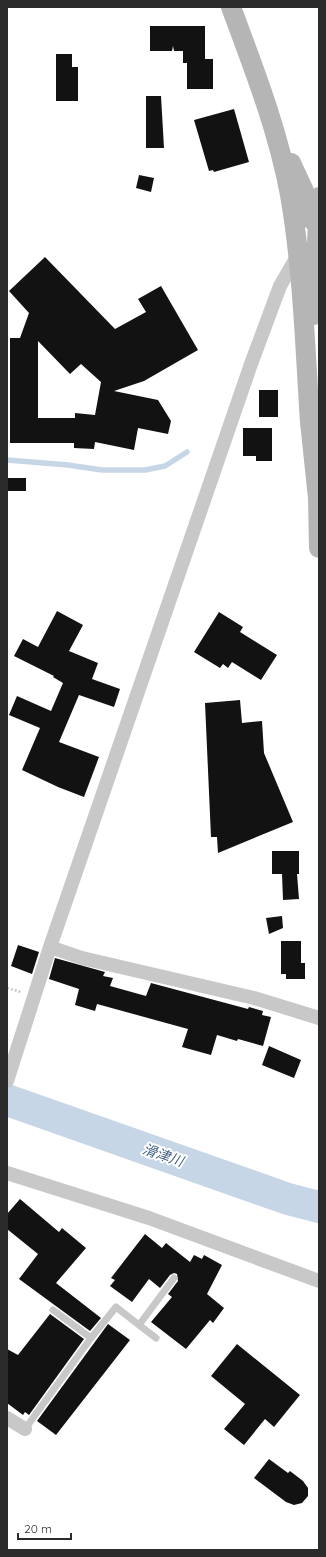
<svg xmlns="http://www.w3.org/2000/svg" width="326" height="1557" font-family="Quicksand,'Noto Sans JP',sans-serif">
<style>
.lines{fill:none;stroke-linecap:round;stroke-linejoin:round}
.stream{stroke:#c7d6e6;stroke-width:5.5}
.river{stroke:#c7d6e6;stroke-width:32}
.building{fill:#121212;fill-rule:evenodd}
.path{stroke:#c8c8c8;stroke-width:2.5;stroke-dasharray:2 2;stroke-linecap:butt}
.lane{stroke:#c8c8c8;stroke-width:7}
.street{stroke:#c8c8c8;stroke-width:14}
.secondary{stroke:#b5b5b5;stroke-width:20}
.labels{text-anchor:middle;stroke-width:4;stroke-linejoin:round;paint-order:stroke}
.water-label{font-size:14px;font-style:italic;fill:#426084;stroke:#fff}
</style>
<rect width="100%" height="100%" fill="#fff"/>
<g class="lines">
<path class="stream" d="M7,460l61,5 34,5h43l20,-4 22,-14"/>
<path class="river" d="M7,1100l281,99 31,8"/>
</g>
<path class="building" d="M150,26h55v33h8v30h-26v-26h-4v-12h-9l-1,-5 -1,5h-22z
M56,54h16v13h6v34h-22z
M146,96h15l3,52h-18z
M234,109l15,53 -35,10 -1,-2 -4,1 -15,-51z
M139,175l15,3 -3,14 -15,-4z
M45,257l70,72 31,-17 -8,-13 23,-13 37,64 -54,31 -30,10 44,9 13,21 -3,13 -30,-6 -4,22 -39,-8 -1,7 -20,-1v-5h-64v-105h10l9,-25 -20,-22zM38,341l32,33 11,-10 20,18 -6,33 -20,-2v5h-37z
M259,390h19v27h-19z
M243,428h29v33h-16v-5h-13z
M7,478h19v13h-19z
M57,611l26,14 -14,26 29,12 -6,16 28,10 -6,18 -35,-12 -20,47 40,15 -15,40 -26,-10 -36,-17 18,-42 -31,-13 8,-19 34,15 12,-28 -10,-6 1,-1 -40,-20 9,-17 15,8z
M219,612l24,15 -3,5 37,23 -16,25 -29,-18 -4,6 -5,-4 -3,4 -26,-16z
M240,700l2,23 20,-2 2,32 29,69 -75,31 -1,-16h-6l-6,-134z
M272,851h27v23h-2l2,25 -16,1 -1,-26h-10z
M282,916l1,12 -14,6 -3,-16z
M281,941h20v22h4v16h-19v-5h-5z
M18,945l21,7 -7,22 -21,-8z
M55,958l50,14 -2,4 10,2 -3,8 36,10 5,-13 97,26 1,-2 14,4 -1,4 9,2 -8,29 -25,-7 -1,2 -20,-6 -6,20 -29,-8 6,-18 -91,-25 -2,7 -20,-6 4,-16 -30,-10z
M269,1046l32,14 -7,18 -32,-13z
M20,1199l39,33 3,-4 24,20 -30,35 45,35 -11,13 -71,-52 19,-25 -31,-25v-15z
M145,1234l17,14 4,-5 24,19 4,-7 8,4 2,-4 18,10 -15,29 17,14 -11,15 -3,-3 -24,29 -35,-27 21,-25 -4,-3 10,-13 -1,-7 -3,-1 -4,2 -10,13 -11,-9 -17,23 -22,-16 5,-6 -4,-2z
M50,1314l34,25 -55,76 -4,-3 -2,3 -16,-12v-54l11,6z
M108,1324l22,16 -74,95 -19,-14z
M237,1344l63,51 -26,32 -9,-8 -21,26 -20,-16 21,-25 -34,-28z
M269,1459l19,14 2,-2 13,10 5,7v8l-6,7 -8,2 -8,-3 -32,-24z"/>
<g class="lines">
<path class="path" d="M7,988l14,4"/>
<path class="lane" d="M53,1310l38,28
M139,1325l17,13
M25,1429l66,-91 25,-31 23,18 35,-47"/>
<path class="street" d="M50,947l32,11 172,40 65,20
M7,1081l43,-134 201,-583 29,-78 18,-31
M7,1173l142,45 170,63
M7,1418l18,11"/>
<path class="secondary" d="M231,7c23,62 47,123 59,188 13,75 15,152 20,227
M291,163l13,28 9,30
M314,315l5,-118
M310,409v13l8,76 1,50"/>
</g>
<g class="labels">
<g class="water-label">
<text transform="translate(163 1155) rotate(19)" y="5">滑津川</text>
</g>
</g>
<rect width="326" height="1557" fill="none" stroke="#2b2b2b" stroke-width="16"/>
<path d="M18 1533v6h53v-6" fill="none" stroke="#2b2b2b" stroke-width="2"/>
<text x="24" y="1533" font-size="12" fill="#2b2b2b" stroke="#ffffff" stroke-width="3" paint-order="stroke">20 m</text>
</svg>
